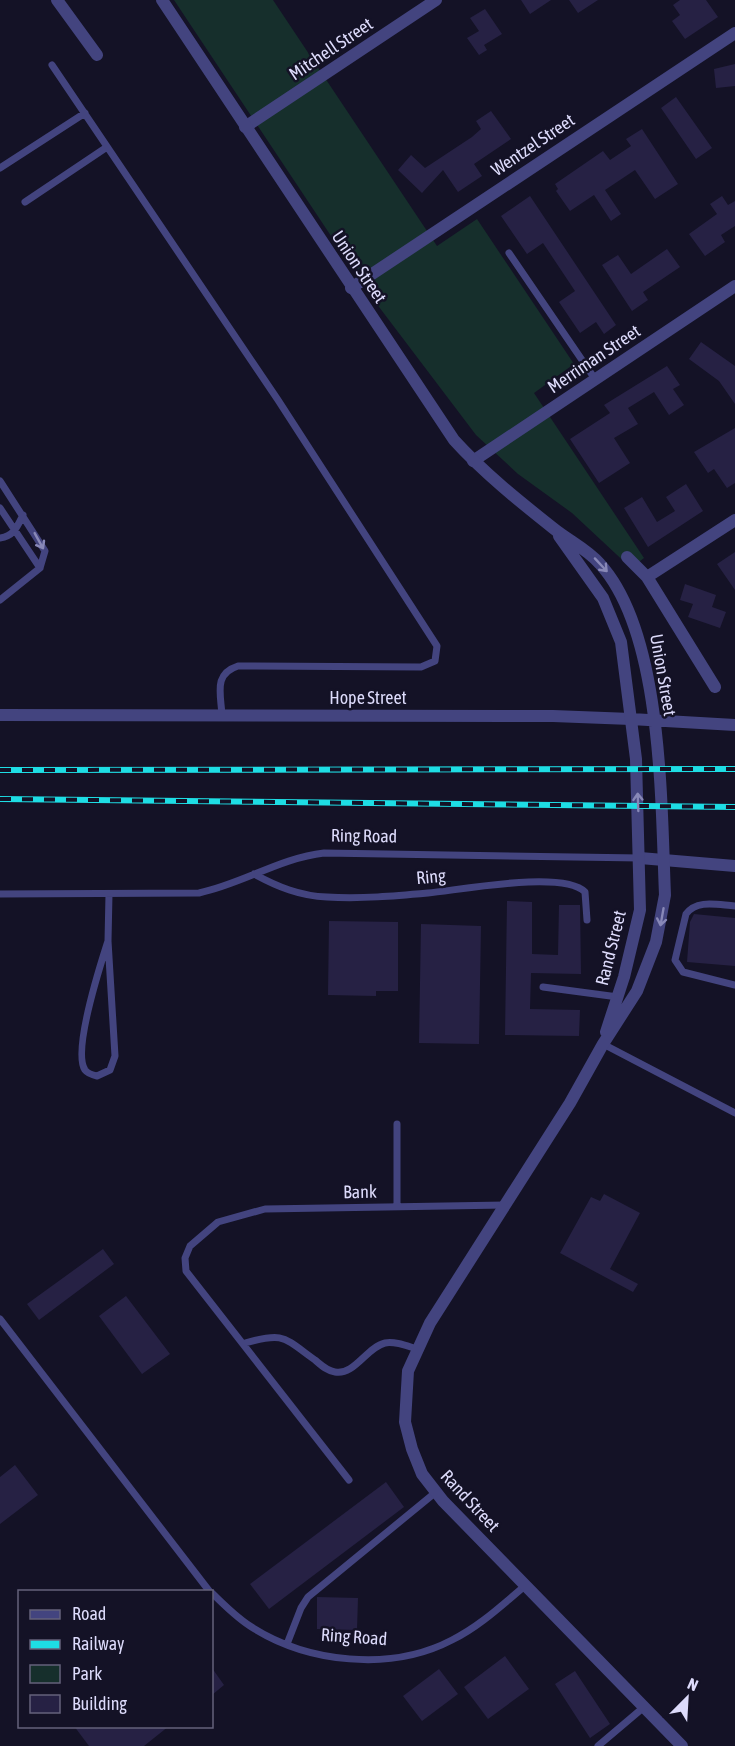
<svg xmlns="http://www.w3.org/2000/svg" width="735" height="1746" font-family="'Asap Condensed',sans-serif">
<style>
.green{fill:#162f2c}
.building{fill:#262144}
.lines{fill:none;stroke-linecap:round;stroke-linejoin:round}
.service{stroke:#43447f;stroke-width:7}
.minor{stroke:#43447f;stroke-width:12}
.tertiary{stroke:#43447f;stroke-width:12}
.rail-casing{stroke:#1edde4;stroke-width:6}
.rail{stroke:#141226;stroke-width:4;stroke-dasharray:11;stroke-linecap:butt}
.oneway{stroke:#8888b7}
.labels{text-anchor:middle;stroke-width:5;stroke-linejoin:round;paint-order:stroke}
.street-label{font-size:18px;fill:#dddbfb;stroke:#141226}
</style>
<rect width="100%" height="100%" fill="#141226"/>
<path class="green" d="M174,0h99l164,246 40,-27 97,145 -40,29 110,165 -13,10 -59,-55 -54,-39 -42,-39 -103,-136z"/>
<path class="building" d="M521,0h30l-21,14z
M569,0h29l-20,13z
M680,0h26l12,17 -33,22 -13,-18 8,-6 -7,-10z
M485,9l17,25 -18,11 3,5 -8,5 -12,-17 12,-7 -9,-13z
M735,64v22l-19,2 -2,-19z
M676,97l36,51 -16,11 -35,-51z
M491,111l20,28 -37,25 8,12 -24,16 -15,-22 -21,23 -24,-23 13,-15 14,13 47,-31 9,-8 -5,-8z
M642,129l36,55 -23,15 -20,-29 -30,20 16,24 -10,7 -17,-26 -24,16 -14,-20 2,-2 -3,-5 48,-33 7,9 21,-14 -5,-7z
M530,196l86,129 -12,9 -8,-12 -16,11 -21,-31 16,-11 -32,-48 -16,11 -26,-38z
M722,196l6,9 7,-4v25l-14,9 4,7 -20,14 -16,-22 28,-20 -7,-10z
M667,249l13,18 -37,25 5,8 -16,11 -30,-46 16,-10 13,19z
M701,342l34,24v38l-16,-23 -30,-22z
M667,366l13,19 -7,4 11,16 -15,10 -15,-23 -26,16 10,16 -24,14 16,25 -31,20 -29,-44 40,-26 -6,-8z
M735,428v55l-8,5 -13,-19 -6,4 -14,-21z
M686,484l17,27 -55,36 -24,-39 18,-11 15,25 18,-11 -9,-14z
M735,552v38l-18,-26z
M685,584l31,11 -4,12 14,5 -6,16 -32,-11 5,-13 -13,-4z
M507,901l25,1v52l26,1 1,-50h21l1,69 -50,-1 -1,36 50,1 -1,26 -74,-1z
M694,914l41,4v48l-48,-4 3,-40z
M329,921l69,1v69h-22v5l-48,-1z
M421,924l60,2 -2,118 -60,-1z
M604,1194l36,19 -30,56 28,15 -5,8 -73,-39 31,-56 9,4z
M103,1249l11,15 -75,56 -12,-16z
M126,1296l44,58 -28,20 -43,-58z
M15,1465l23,30 -38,29v-47z
M386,1482l18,25 -135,102 -19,-25z
M317,1597l41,1 -1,32 -40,-1z
M505,1656l24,33 -41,30 -24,-32z
M212,1668l12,17 -12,10z
M439,1669l19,25 -36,27 -19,-25z
M575,1671l35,53 -20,14 -35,-54z
M74,1726h95l-25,20h-55z"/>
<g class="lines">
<path class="service" d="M52,65l226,335 159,246 -2,15 -14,6 -183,-1c-25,8 -17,28 -16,50
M0,168l85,-55
M25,202l82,-55
M509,253l86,126
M0,481l45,70 -5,17 -40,32
M0,508l40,60
M0,538c14,-2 17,-11 23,-23
M254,874c24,13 46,22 73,23 34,2 68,-1 101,-4 32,-3 135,-23 157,-1l2,28
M0,894l199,-1c43,-9 81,-35 125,-40l316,5
M735,906c-17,-1 -38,-7 -49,8l-11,46 8,12 52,13
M108,941c-7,22 -36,110 -23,129 3,4 7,5 12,6l13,-6 5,-14 -7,-115 1,-47
M543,987l75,10
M603,1044l132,69
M397,1124v83
M0,1319l210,273
M245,1343c39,-11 38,-6 70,17 6,5 12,11 20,12 19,4 32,-25 50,-29 10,-2 22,3 32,6
M349,1480l-163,-209 -1,-13 5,-12 28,-24 47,-13 240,-4
M212,1593c11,11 24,24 38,33 57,37 141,46 202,14 28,-14 50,-35 74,-55
M287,1644l14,-36 7,-11 128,-105
M598,1746l46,-39"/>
<path class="minor" d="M57,0l40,55
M245,127l191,-127
M351,288l384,-255
M473,461l262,-175
M627,557l20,20 68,110
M647,577l88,-57
M0,715l553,1 78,3
M640,858l95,8"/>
<path class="tertiary" d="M162,0l292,440c30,33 65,61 99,88 16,13 34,21 47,36 63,69 61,240 65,331l-9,47 -19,49 -34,53 -33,59 -140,220 -22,48 -3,51 7,27 10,25 21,27 239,245
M559,536l44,62 18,44 15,117 4,151 -16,67 -18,55
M631,719l104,6"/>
<g class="rail-casing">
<path id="rail" d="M0,770l735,-1
M0,799l735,8"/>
</g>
<use href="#rail" class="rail"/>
</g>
<defs><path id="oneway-shaft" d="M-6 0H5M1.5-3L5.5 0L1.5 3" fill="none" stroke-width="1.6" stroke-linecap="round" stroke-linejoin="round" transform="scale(1.5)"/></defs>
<g class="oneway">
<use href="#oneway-shaft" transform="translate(39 541) rotate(61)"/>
<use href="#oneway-shaft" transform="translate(601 565) rotate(47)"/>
<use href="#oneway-shaft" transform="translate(638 802) rotate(-92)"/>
<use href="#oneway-shaft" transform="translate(662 917) rotate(100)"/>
</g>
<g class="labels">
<g class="street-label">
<text transform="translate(331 49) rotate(-34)" y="6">Mitchell Street</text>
<text transform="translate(533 145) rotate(-34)" y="6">Wentzel Street</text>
<text transform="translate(359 267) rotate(56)" y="6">Union Street</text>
<text transform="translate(594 359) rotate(-34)" y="6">Merriman Street</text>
<text transform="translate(663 675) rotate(80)" y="6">Union Street</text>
<text x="368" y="704">Hope Street</text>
<text transform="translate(364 836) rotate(1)" y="6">Ring Road</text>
<text transform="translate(431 877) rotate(-5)" y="6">Ring</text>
<text transform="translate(611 948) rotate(-76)" y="6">Rand Street</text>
<text transform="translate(360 1192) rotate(-1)" y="6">Bank</text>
<text transform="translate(470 1501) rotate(47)" y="6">Rand Street</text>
<text transform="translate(354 1637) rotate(4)" y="6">Ring Road</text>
</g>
</g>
<rect x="18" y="1590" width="195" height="138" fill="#141226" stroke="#64627b" stroke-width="1.5"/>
<rect x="30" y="1610" width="30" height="9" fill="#43447f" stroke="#64627b" stroke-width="1.5"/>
<text x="72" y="1620" font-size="18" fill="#dddbfb">Road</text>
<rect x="30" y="1640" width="30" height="9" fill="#1edde4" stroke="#64627b" stroke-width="1.5"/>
<text x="72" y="1650" font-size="18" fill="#dddbfb">Railway</text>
<rect x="30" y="1665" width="30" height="18" fill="#162f2c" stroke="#64627b" stroke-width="1.5"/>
<text x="72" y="1680" font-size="18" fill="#dddbfb">Park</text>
<rect x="30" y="1695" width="30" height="18" fill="#262144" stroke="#64627b" stroke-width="1.5"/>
<text x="72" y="1710" font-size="18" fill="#dddbfb">Building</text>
<g transform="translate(687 1698) rotate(24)" stroke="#141226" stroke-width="4.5" paint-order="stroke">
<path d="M0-4.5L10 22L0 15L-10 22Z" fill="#dddbfb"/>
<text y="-9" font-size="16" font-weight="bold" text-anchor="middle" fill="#dddbfb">N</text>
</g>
</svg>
